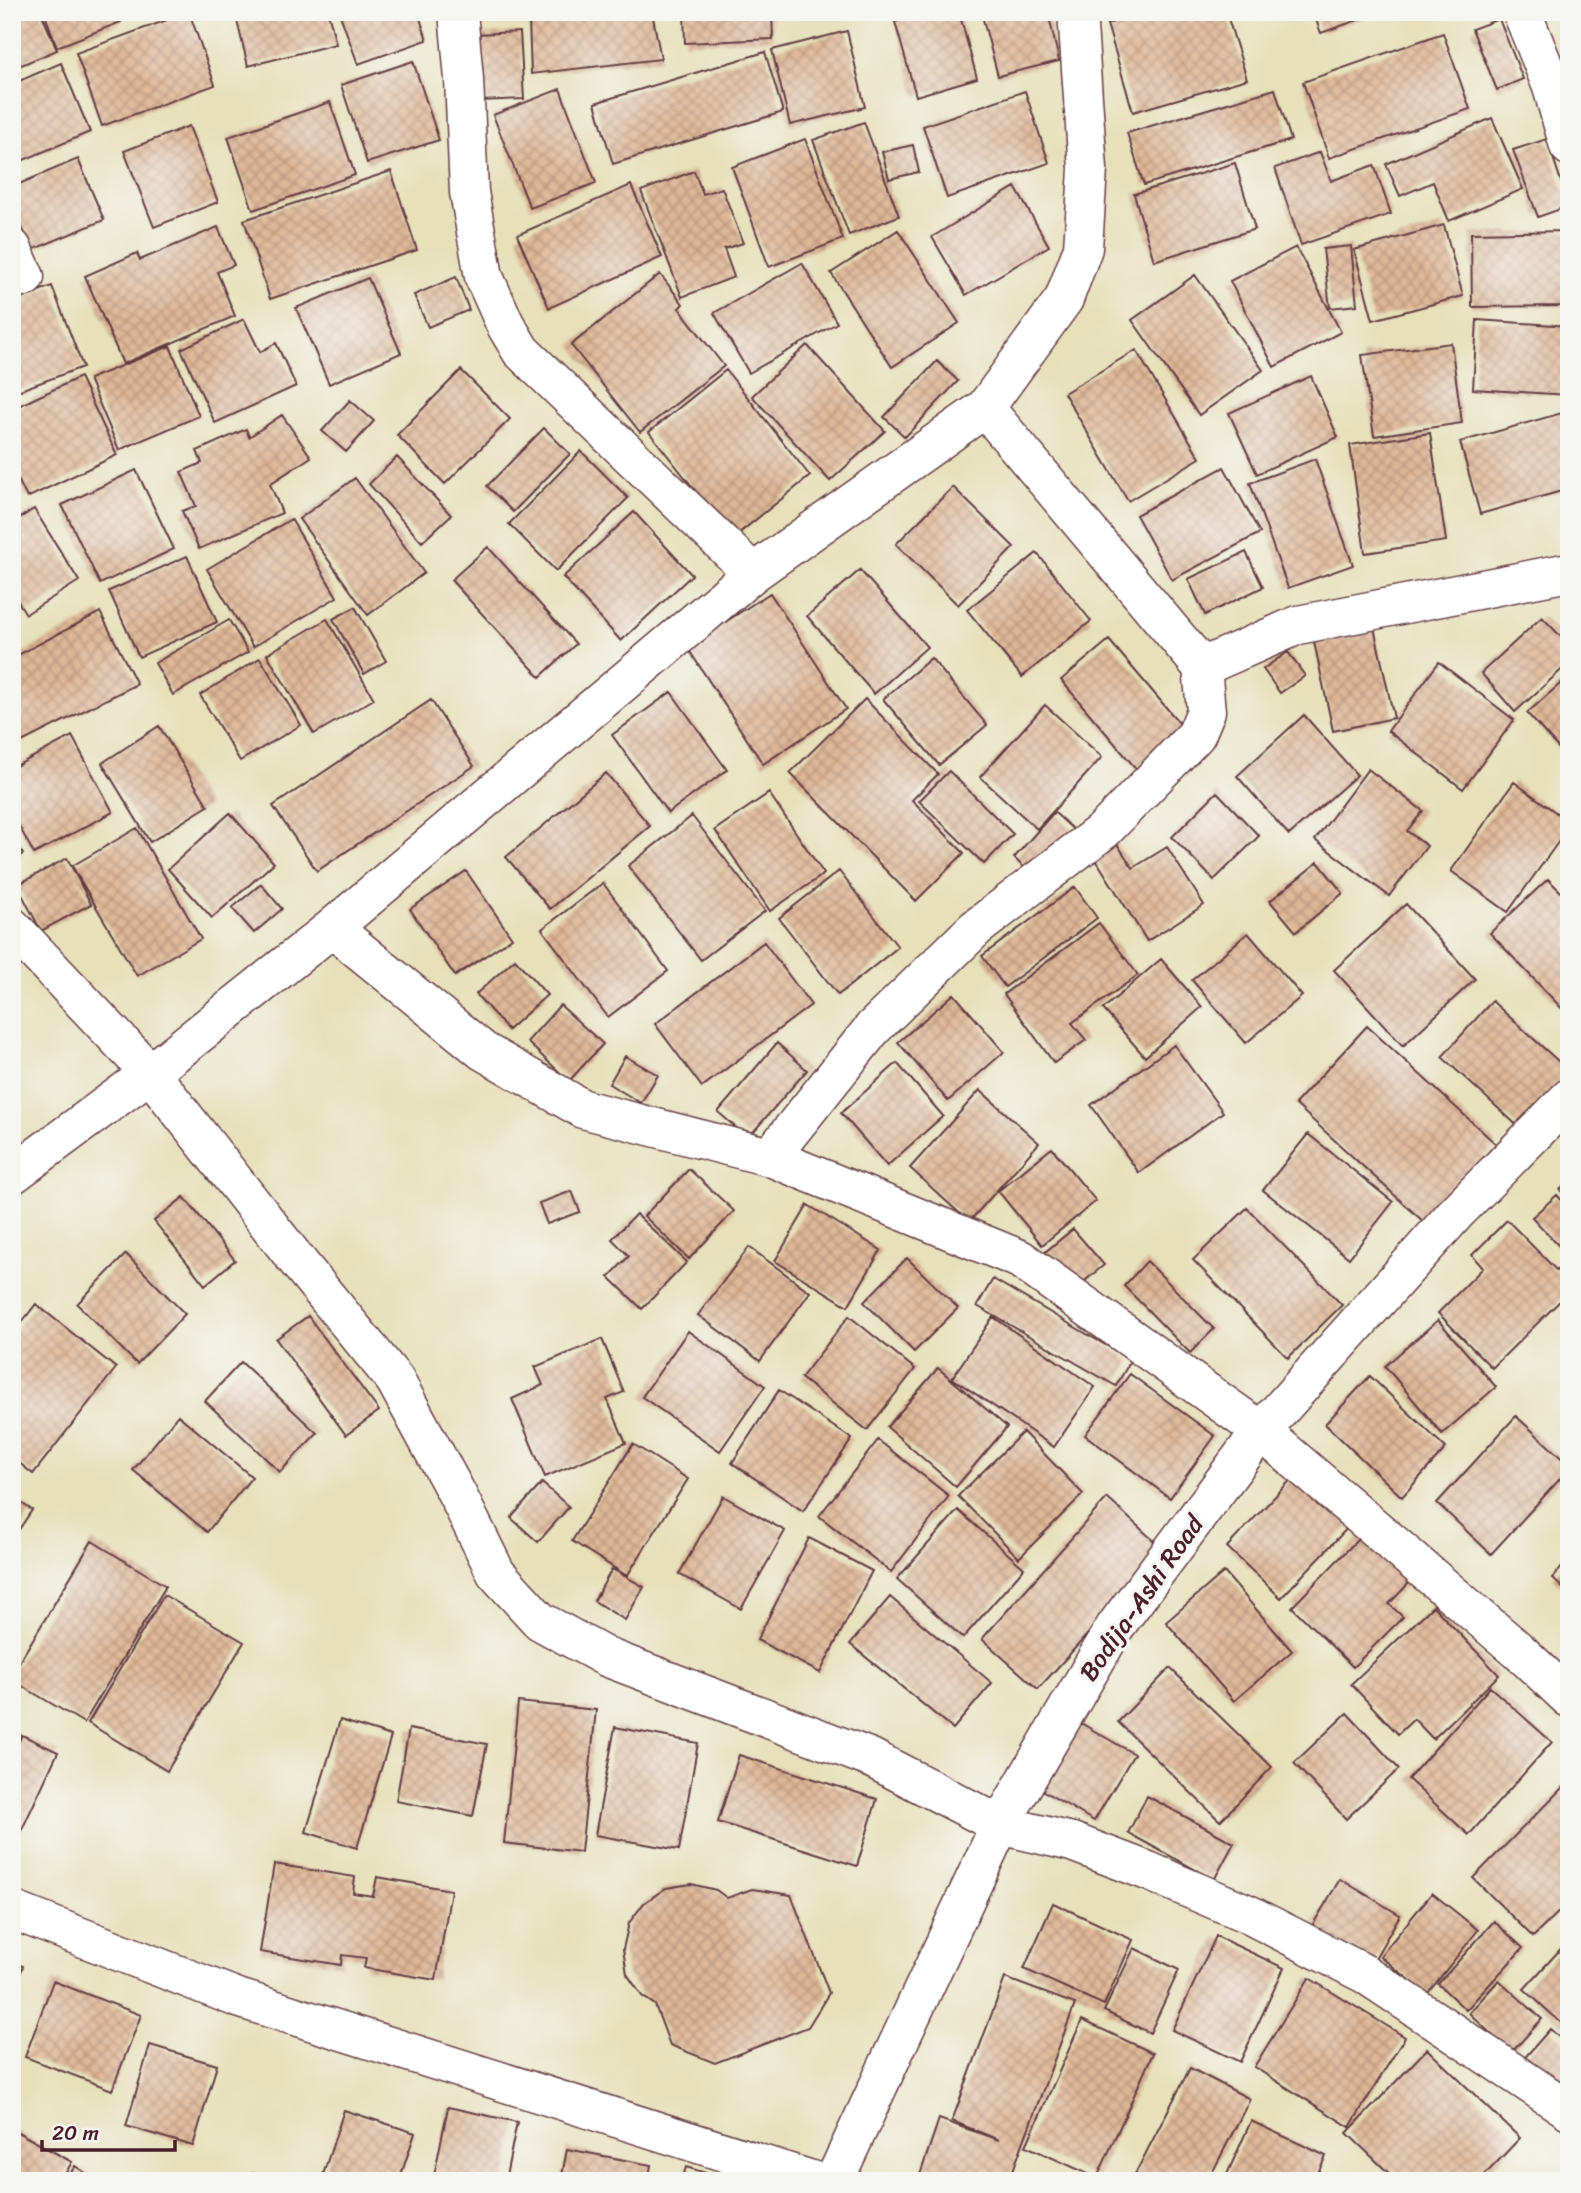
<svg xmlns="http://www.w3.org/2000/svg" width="1581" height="2193" font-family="Sriracha,sans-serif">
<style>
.building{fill:url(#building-cross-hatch)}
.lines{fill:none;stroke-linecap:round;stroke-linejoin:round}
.street-casing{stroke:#623c41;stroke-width:41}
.secondary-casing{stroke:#623c41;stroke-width:41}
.street{stroke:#fff;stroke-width:38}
.secondary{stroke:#fff;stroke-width:38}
.labels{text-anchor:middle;stroke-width:7;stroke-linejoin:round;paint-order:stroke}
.street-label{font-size:26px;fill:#4a1f2b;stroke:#f6f6f2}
</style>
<defs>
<pattern id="building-cross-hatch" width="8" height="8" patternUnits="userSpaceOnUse" patternTransform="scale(1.75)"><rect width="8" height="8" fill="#dfb899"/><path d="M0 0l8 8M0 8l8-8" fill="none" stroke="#b7957d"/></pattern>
</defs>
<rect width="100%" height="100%" fill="#f6f6f2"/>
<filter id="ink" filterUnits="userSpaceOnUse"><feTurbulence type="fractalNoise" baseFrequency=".0143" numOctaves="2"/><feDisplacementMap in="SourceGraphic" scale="14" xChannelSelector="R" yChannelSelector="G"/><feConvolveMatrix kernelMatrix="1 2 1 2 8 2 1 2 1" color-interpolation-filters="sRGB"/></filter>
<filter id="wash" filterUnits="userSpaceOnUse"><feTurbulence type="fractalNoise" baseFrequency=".00686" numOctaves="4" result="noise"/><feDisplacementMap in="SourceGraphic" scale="28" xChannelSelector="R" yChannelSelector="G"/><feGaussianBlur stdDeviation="1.57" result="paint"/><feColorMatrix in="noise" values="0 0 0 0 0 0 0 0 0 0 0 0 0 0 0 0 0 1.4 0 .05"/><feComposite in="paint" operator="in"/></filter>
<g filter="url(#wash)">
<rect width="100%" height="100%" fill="#e7e0bb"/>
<g id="blocks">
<path class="building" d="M12,12h29l16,38 -45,19z
M44,12h73l4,10 -64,25z
M189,12l26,73 -113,41 -26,-73z
M235,12h93l8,32 -88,22z
M339,12h79l9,28 -69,24z
M556,12h96l9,47 -130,15 -2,-54z
M684,12h88l1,27 -88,4z
M930,12h29l18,66 -61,18 -21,-74z
M981,12h67l11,49 -61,15z
M1147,12h79l21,67 -114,33 -26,-88z
M1313,12h65v1l-57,20z
M1499,19l24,60 -26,11 -25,-61z
M847,31l18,76 -75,18 -18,-75z
M520,32l4,67 -44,2 -4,-67z
M1443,33l27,76 -141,49 -26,-76z
M765,52l18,60 -170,52 -18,-61z
M413,61l26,79 -72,23 -26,-78z
M61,63l29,69 -78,33v-81z
M560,89l36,94 -66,25 -37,-93z
M1275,89l16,51 -147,45 -17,-52z
M1025,91l24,72 -102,35 -24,-72z
M330,102l25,73 -102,35 -25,-73z
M1492,118l31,71 -74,32 -16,-39 -33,14 -14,-32z
M864,122l35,94 -50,19 -36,-95z
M189,126l29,76 -64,25 -30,-76z
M805,139l38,100 -74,28 -37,-100z
M1547,139l22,67 -31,11 -25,-67z
M913,145l6,27 -30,7 -7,-27z
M1320,152l11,29 43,-16 17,49 -90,31 -26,-77z
M78,159l26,61 -72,30 -20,-45v-18z
M1235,163l20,66 -101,32 -20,-67z
M391,171l26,79 -147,49 -26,-79z
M694,171l9,23 19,-6 21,55 -19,6 10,28 -52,20 -41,-106z
M631,185l31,72 -113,51 -32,-73z
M1015,187l34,59 -83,49 -34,-58z
M1444,225l19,71 -90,24 -19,-70z
M218,227l16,38 -17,7 18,44 -112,48 -38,-88 52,-23 3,7z
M898,230l61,93 -67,44 -61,-94z
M1569,231v75l-97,1 -1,-74z
M1351,246l6,59 -27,3 -7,-59z
M1296,247l45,85 -67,35 -44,-86z
M802,263l35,60 -88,50 -35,-60z
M660,274l23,30 -4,4 45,58 -84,66 -69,-87z
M1195,275l68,95 -64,45 -67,-95z
M456,277l13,33 -41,17 -14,-32z
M368,278l33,75 -72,31 -33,-76z
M52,286l31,81 -71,26v-92z
M244,319l16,33 16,-9 20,43 -81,37 -34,-74z
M1477,320l92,6v69l-96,-6z
M1451,343l11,80 -88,13 -12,-81z
M807,345l78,86 -55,50 -78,-85z
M170,346l29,70 -80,34 -30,-71z
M1136,350l64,108 -72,43 -64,-108z
M937,361l21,20 -53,56 -21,-20z
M461,370l49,49 -65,65 -48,-49z
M726,370l84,106 -77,62 -84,-106z
M1311,376l27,61 -81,37 -28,-61z
M80,377l37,78 -90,43 -15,-31v-58z
M350,400l24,21 -28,31 -24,-21z
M1569,411v78l-89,25 -20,-72z
M282,415l29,42 -41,27 12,29 -83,36 -17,-38 14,-5 -15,-34 21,-9 -5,-12 49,-22 3,8z
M544,428l26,26 -57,58 -26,-26z
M1430,433l16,108 -81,12 -15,-108z
M581,451l47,47 -72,73 -47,-47z
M397,457l54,58 -29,27 -53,-58z
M1315,459l38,106 -65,23 -38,-105z
M1224,467l36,66 -88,47 -36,-65z
M136,470l38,79 -74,35 -38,-79z
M355,478l69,95 -56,42 -69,-96z
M953,487l61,60 -56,58 -62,-61z
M34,509l45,72 -53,33 -14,-22v-69z
M634,512l58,63 -71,66 -58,-64z
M291,519l46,78 -84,50 -46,-78z
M488,547l88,97 -36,33 -89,-97z
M1246,552l17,35 -58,28 -17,-36z
M1037,553l54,68 -69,56 -55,-67z
M187,556l30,66 -78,35 -30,-66z
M860,570l67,77 -53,47 -67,-78z
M770,593l76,116 -83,55 -76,-117z
M355,607l31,54 -22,13 -31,-55z
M100,612l37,72 -125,63v-89z
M1542,617l27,28v18l-54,49 -34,-39z
M327,619l47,80 -60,35 -47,-80z
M229,620l19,32 -75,43 -18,-32z
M1373,623l21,95 -61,13 -20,-94z
M1109,640l77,91 -48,40 -77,-91z
M1288,652l17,24 -25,17 -17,-24z
M260,658l41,67 -61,36 -40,-66z
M931,658l56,67 -48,40 -56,-66z
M1439,662l75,58 -51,69 -75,-58z
M1569,676v84l-42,-47z
M671,692l56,78 -59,43 -56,-78z
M865,699l73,75 -26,26 52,53 -48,48 -126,-128z
M431,700l43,66 -157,105 -44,-65z
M1045,705l57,52 -65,72 -57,-52z
M1304,715l53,60 -68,60 -52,-59z
M159,726l49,80 -58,36 -48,-79z
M72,736l41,76 -79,42 -22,-41v-45z
M1368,769l55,42 -16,20 20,15 -38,50 -74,-56z
M949,771l64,63 -29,30 -65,-63z
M606,773l44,53 -100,83 -44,-52z
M1514,782l55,40v5l-61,85 -57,-41z
M1217,792l42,44 -45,44 -42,-43z
M769,793l55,81 -54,37 -55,-81z
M1054,812l23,21 -41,46 -22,-21z
M230,813l44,50 -62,55 -44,-49z
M692,816l73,95 -64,49 -73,-94z
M137,828l64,111 -64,37 -65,-110z
M12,839l11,15 -11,7z
M1115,841l18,27 34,-21 37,58 -57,36 -54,-86z
M67,858l24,46 -50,27 -24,-46z
M1318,862l25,31 -47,39 -26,-31z
M466,871l46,67 -57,38 -45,-67z
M839,871l59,76 -60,48 -59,-77z
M1548,879l21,21v116l-79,-83z
M603,883l65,88 -60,46 -66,-88z
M261,884l21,25 -28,24 -22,-25z
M1075,887l22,31 -92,69 -23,-31z
M1406,904l69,75 -72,67 -69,-76z
M1099,923l39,52 -66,48 14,17 -32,23 -50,-69z
M1248,933l54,63 -56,47 -54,-63z
M764,942l47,63 -109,82 -47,-63z
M515,959l32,36 -39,35 -32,-36z
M1161,959l41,48 -57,50 -42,-48z
M954,994l50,58 -56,49 -50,-59z
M1492,1001l77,70v4l-48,54 -79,-72z
M560,1005l43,39 -34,37 -42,-39z
M1367,1026l129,118 -71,79 -130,-119z
M777,1043l30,27 -59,68 -30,-26z
M1174,1045l49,67 -84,61 -48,-68z
M625,1056l33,19 -17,28 -32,-19z
M897,1063l46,53 -56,50 -46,-53z
M980,1090l59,53 -70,79 -59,-54z
M1308,1134l85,68 -44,56 -86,-68z
M1052,1148l44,53 -54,44 -44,-54z
M689,1169l45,42 -45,48 -45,-43z
M1569,1181v18l-9,-9z
M572,1191l8,21 -33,12 -8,-21z
M1557,1195l12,13v49l-37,-40z
M184,1197l51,63 -30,25 -51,-64z
M808,1205l73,45 -33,56 -73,-45z
M1247,1208l95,97 -54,53 -95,-98z
M636,1214l51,48 -45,47 -33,-32 20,-21 -17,-17z
M1507,1220l62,63v9l-77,76 -54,-55 45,-45 -11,-13z
M1073,1229l31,36 -30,25 -30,-37z
M749,1247l61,45 -50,69 -62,-46z
M126,1254l59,60 -48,50 -60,-60z
M907,1258l51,50 -44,44 -50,-50z
M1147,1261l67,68 -24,24 -66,-67z
M993,1279l138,81 -15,26 -139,-80z
M36,1304l80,64 -83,106 -21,-17v-122z
M308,1316l71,95 -33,24 -70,-96z
M849,1316l66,53 -48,61 -66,-52z
M993,1317l102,70 -41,60 -102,-69z
M1438,1320l58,67 -54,47 -57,-68z
M688,1331l77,55 -45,65 -78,-54z
M602,1339l22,53 -17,7 19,44 -81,34 -33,-78 31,-14 -8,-18z
M241,1362l76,71 -37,39 -75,-71z
M938,1368l69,59 -51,60 -69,-60z
M1130,1374l85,62 -45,62 -85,-63z
M1370,1376l76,72 -44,49 -77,-73z
M779,1390l73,49 -49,72 -71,-48z
M178,1415l74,62 -45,55 -74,-62z
M1516,1416l53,49v4l-78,85 -54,-51z
M1023,1432l60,62 -64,64 -61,-62z
M878,1440l71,56 -58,76 -72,-56z
M633,1444l55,35 -61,97 -55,-35z
M1300,1470l54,51 -73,77 -54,-51z
M542,1483l27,24 -31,35 -27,-24z
M723,1496l62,35 -44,78 -62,-35z
M12,1497l20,13 -20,30z
M1107,1498l57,52 -126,139 -56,-50z
M958,1510l66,58 -61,70 -66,-59z
M1362,1535l48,47 -21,22 14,13 -50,50 -61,-60z
M809,1538l63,33 -52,102 -63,-33z
M92,1541l74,45 -82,137 -72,-43v-6z
M1569,1560v34l-17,-16z
M612,1569l32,18 -19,33 -31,-19z
M1224,1572l68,79 -58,50 -68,-79z
M164,1595l80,47 -77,129 -79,-48z
M890,1597l102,86 -39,46 -103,-85z
M1433,1606l66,69 -66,64 -19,-20 -16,15 -47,-50z
M1170,1668l102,99 -52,54 -102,-99z
M1490,1687l62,55 -83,93 -61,-56z
M518,1702l78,8 -15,142 -77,-9z
M1347,1713l52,56 -53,50 -52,-56z
M340,1720l51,16 -34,112 -51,-16z
M1079,1722l55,32 -40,67 -54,-32z
M615,1727l83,16 -19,107 -84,-15z
M409,1729l78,15 -14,72 -77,-15z
M22,1735l36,17 -39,84 -7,-3v-78z
M739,1755l138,44 -20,67 -139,-44z
M1569,1781v121l-36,35 -60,-59z
M1147,1796l87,47 -20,37 -86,-47z
M274,1864l81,13 -2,16 20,3 4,-19 74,13 -15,90 -72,-12 2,-10 -24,-3 -1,10 -81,-13z
M1340,1879l60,36 -30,52 -61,-36z
M691,1884l25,6 11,8 25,-9 39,6 38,98 -21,34 -93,36 -45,-18 -15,-40 -13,-9 -15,-22 -4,-25 6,-26 15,-20 22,-15z
M1432,1893l46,37 -51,64 -47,-38z
M1053,1903l80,37 -29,65 -80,-36z
M1494,1921l29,27 -57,62 -28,-26z
M1216,1936l68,32 -44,94 -68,-32z
M1567,1942l2,2v86l-45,-41z
M1134,1948l45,22 -29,63 -46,-22z
M12,1962l11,4 -10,29h-1z
M1005,1978l70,26 -66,177h-91l21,-62 60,21 -47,-19z
M1309,1978l96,59 -55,90 -96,-60z
M1499,1980l43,39 -31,34 -42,-40z
M53,1981l88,34 -29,75 -87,-33z
M1082,2020l71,33 -56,125 -71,-32z
M1550,2029l19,17v47l-49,-30z
M150,2045l67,20 -24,81 -67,-20z
M1427,2049l93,89 -41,43h-82l-50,-48z
M1190,2068l60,31 -42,82h-59l-14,-7z
M448,2107l69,15 -12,59h-72z
M344,2110l71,23 -16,48h-78z
M1251,2121l75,35 -12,25h-90z
M12,2129l60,33 -11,19h-49z
M567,2149l84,16 -3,16h-87z
M75,2166l23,15h-32z
M686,2167l43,13v1h-47z
M253,2173l22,7v1h-25z"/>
</g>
</g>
<g filter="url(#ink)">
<use href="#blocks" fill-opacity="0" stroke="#623c41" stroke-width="2"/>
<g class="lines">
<g class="street-casing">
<path id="street" d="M458,12l6,67 5,113 15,85 21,47 16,27 232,222
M1522,12l30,75 17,59
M12,248l13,29
M1202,667l96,-42 271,-53
M12,927l138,146 144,184 101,123 62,114 39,79 44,48 66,36 265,101 129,67 72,17 76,29 100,43 117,60 204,136
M332,928l151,123 100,58 187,48 250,102 241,172 258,220 50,47
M770,1157l103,-129 103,-100 128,-98 92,-95 10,-24 -4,-44 -217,-259
M12,1175l138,-102 182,-145 421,-355 232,-165 79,-109 19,-51 5,-79 -11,-157
M1000,1825l115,-198 146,-196 194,-217 114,-116
M12,1910l226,88 577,183"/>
</g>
<g class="secondary-casing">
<path id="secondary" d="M834,2181l166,-356"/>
</g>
<use href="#street" class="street"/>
<use href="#secondary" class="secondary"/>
</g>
</g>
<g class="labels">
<g class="street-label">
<text transform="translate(1141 1598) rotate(-55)" y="9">Bodija-Ashi Road</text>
</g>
</g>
<rect width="1581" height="2193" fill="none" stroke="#f6f6f2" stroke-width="42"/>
<path d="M42 2140v10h133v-10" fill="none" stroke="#4a1f2b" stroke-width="3.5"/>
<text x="52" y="2140" font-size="21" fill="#4a1f2b" stroke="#f6f6f2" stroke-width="5" paint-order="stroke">20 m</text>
</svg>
